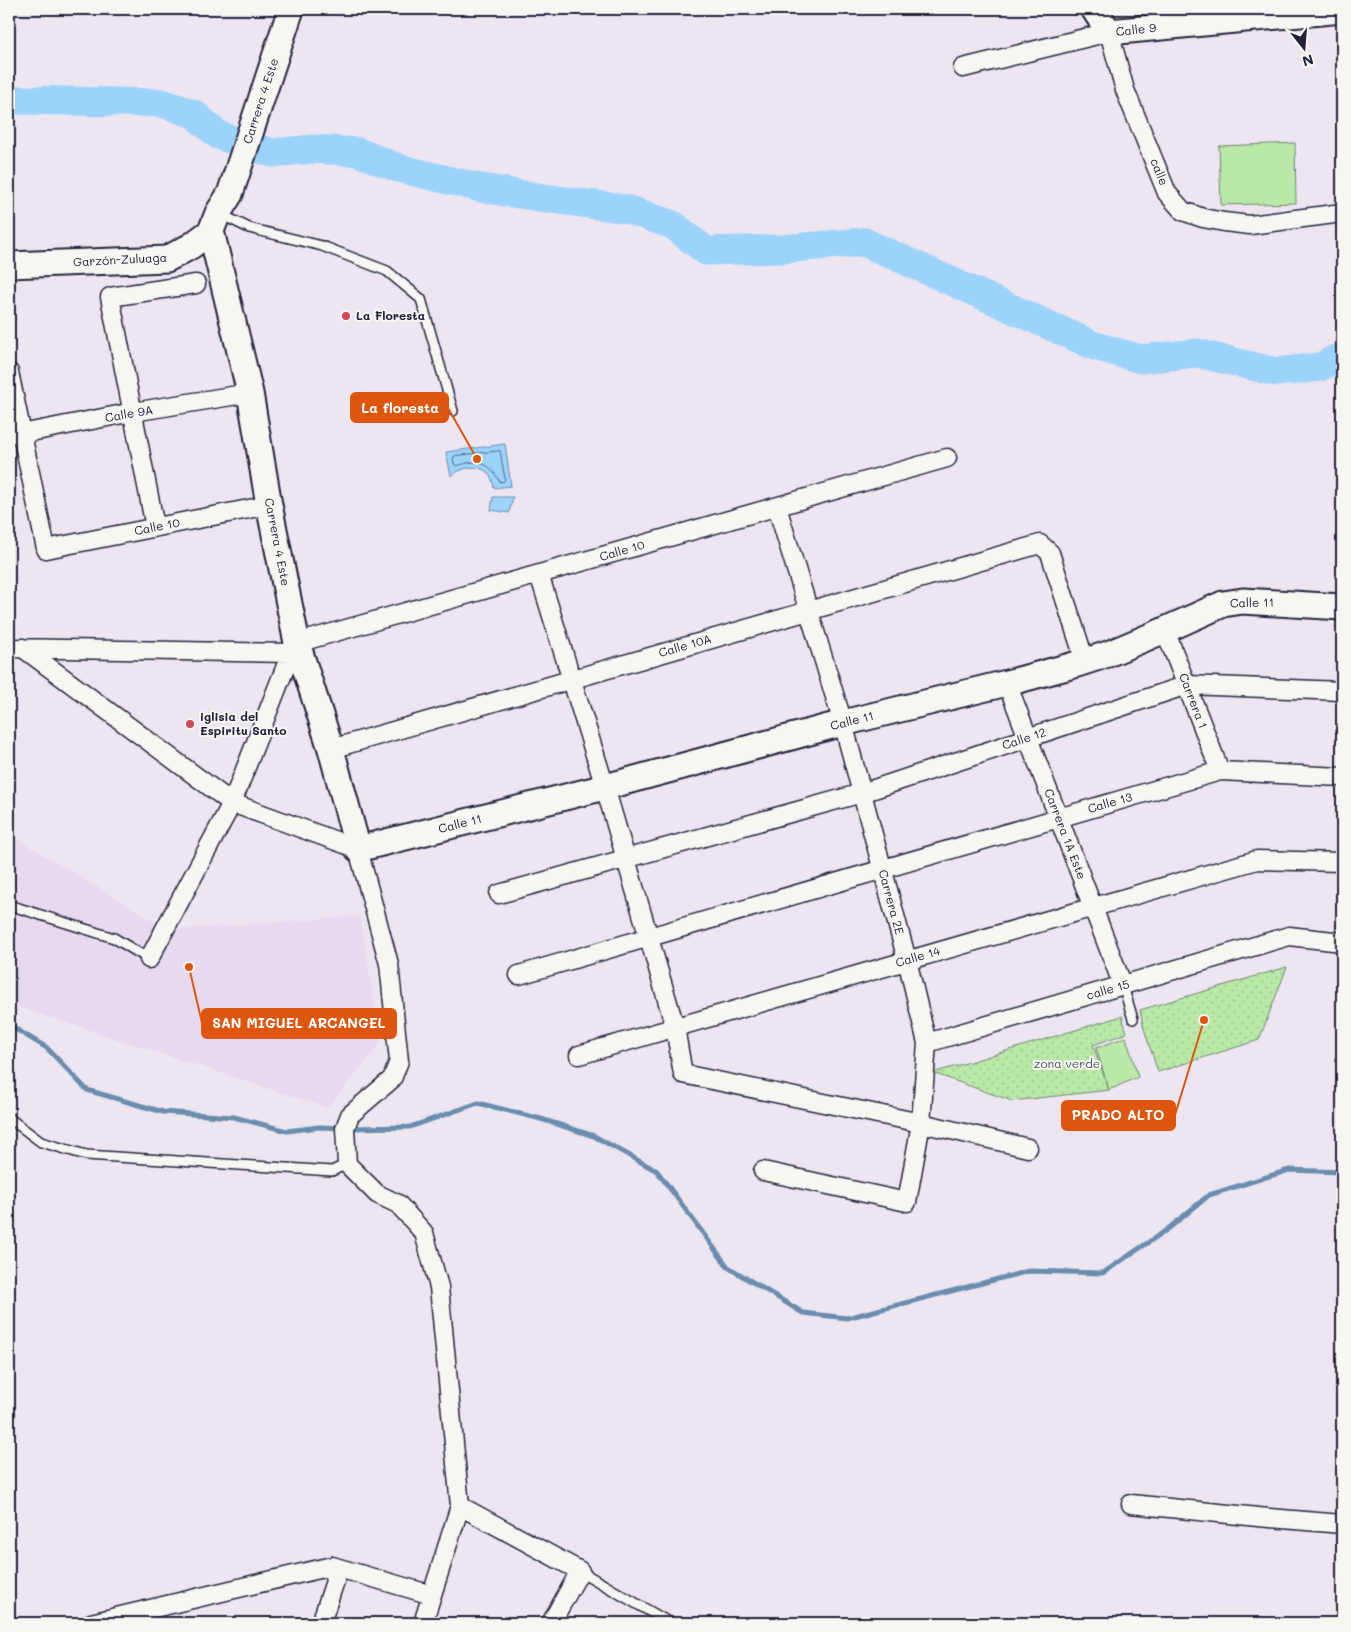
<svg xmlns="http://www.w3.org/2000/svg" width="1351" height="1632" font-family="Mali,sans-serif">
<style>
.built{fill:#e7daf0}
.park{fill:url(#park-dots);stroke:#6e8571}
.pitch{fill:#b9e8a7;stroke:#6e8571}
.water{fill:#9cd3fb;stroke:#6b8cae}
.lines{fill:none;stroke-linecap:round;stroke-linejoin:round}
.shore{stroke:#536988;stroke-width:1}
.stream{stroke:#6b8cae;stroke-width:5}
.river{stroke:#9cd3fb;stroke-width:29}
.lane-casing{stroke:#22223b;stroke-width:12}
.street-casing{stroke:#22223b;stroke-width:21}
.secondary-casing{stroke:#22223b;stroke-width:29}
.lane{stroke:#f6f6f2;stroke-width:9}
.street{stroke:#f6f6f2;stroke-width:18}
.secondary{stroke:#f6f6f2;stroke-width:25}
.poi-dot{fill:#d1495b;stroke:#f6f6f2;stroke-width:2}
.labels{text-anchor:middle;stroke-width:4;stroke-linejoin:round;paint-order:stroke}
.street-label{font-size:12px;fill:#22223b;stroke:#f6f6f2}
.poi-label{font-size:12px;font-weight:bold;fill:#22223b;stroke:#f6f6f2;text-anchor:start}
.park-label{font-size:12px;fill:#485456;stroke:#f6f6f2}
.leader{fill:none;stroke:#de560e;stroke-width:2}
.callout-dot{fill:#de560e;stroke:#f6f6f2;stroke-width:2}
.callout{fill:#de560e;stroke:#de560e;stroke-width:2}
.callout-label{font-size:14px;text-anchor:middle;font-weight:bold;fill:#fff}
</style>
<defs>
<pattern id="park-dots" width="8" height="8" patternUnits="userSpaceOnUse" patternTransform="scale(1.25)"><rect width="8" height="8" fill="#b9e8a7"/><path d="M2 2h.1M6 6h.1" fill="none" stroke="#9fc791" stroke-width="1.8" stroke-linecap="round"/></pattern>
</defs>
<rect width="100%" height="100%" fill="#ede6f1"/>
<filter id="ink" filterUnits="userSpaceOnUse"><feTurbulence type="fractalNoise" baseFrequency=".02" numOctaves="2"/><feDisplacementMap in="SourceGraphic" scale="10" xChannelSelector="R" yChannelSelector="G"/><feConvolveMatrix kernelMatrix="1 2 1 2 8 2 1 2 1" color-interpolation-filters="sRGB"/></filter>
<g filter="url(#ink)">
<path class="built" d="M9,834l160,96 191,-14 21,127 -53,65 -319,-104z"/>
<path class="park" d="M1287,967l-28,73 -101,32 -14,-43 -4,-19z
M1122,1016l5,17 -34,12 16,45 -97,11 -79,-28z"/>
<path class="pitch" d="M1295,143l1,60 -75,2 -2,-59z
M1126,1037l12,40 -29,13 -13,-42z"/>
<path class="water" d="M505,444l6,42 -17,2c-3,-25 -26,-25 -43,-12l-5,-24z
M493,497h20l-4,16 -18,-3z"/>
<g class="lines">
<path class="shore" d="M500,451l5,28 -2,3 -4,-1c-10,-20 -23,-22 -42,-15l-3,-2 -1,-6 2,-2z"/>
<path class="stream" d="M9,1025l38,23 40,42 76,22 71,5 53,14 32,-4 22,1
M350,1128l60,-1 68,-24 63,16 53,17 63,35 71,96 75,46 44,5 182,-47 74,2 65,-44 41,-34 80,-25 53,2"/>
<path class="river" d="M20,100l142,3 32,11 24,21 54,18 42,-4 44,3 40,16 83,20 63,10 82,11 47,16 33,26 75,-2 83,-7 231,104 46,13 56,-6 79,19 44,-5 22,-11"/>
<g class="lane-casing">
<path id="lane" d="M218,213l31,15 73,18 65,25 34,28 32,112
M9,905l105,33 35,21
M1123,986l10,33
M9,1118l32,24 45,13 246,16 15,-7
M580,1571l90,52"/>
</g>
<g class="street-casing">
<path id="street" d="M963,68l146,-36 16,58 42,103 16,18 20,7 21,4 26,3 92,-12
M9,372l37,177 223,-44
M12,433l9,1 112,-22 117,-19
M777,507l66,216 64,237 20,83 -6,80 107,25
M155,527l-45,-230 86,-13
M539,574l66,213 70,240 8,47 238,49 -14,79 -144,-31
M1165,630l55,141
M9,648l282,5 6,-10 650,-185
M23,648l209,155 126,46 31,115 10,97 -7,18 -42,36 -5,13 2,36 30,30 21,10 26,29 15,54 21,219 -37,117
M1007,683l116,303
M331,749l709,-205 10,9 35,108
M499,894l363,-101 325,-108 155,6
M149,959l83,-156 59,-150
M519,975l701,-204 122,6
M927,1043l362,-107 53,6
M579,1055l678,-195 85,2
M1131,1504l127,13 84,7
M460,1506l120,65 -29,52
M91,1623l241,-57 100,29
M321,1623l14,-42 -3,-15"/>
</g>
<g class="secondary-casing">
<path id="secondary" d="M1094,9l15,23 233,-22
M211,231l39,162 19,112 28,138 34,106 27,100 247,-62 238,-64 172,-42 59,-16 34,-11 57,-24 58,-26 20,-3 99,6
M9,265l158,-6 24,-13 20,-15 7,-18 12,-19 61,-185"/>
</g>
<use href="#lane" class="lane"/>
<use href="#street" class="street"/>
<use href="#secondary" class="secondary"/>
</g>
</g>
<g class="poi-dot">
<circle cx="346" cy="316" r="5"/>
<circle cx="190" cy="724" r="5"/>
</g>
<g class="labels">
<g class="street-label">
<text transform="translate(1136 30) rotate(-6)" y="4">Calle 9</text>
<text transform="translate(261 101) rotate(-72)" y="4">Carrera 4 Este</text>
<text transform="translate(1159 172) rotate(68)" y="4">calle</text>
<text transform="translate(120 260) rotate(-3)" y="4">Garzón-Zuluaga</text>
<text transform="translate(129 414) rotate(-10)" y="4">Calle 9A</text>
<text transform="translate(157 527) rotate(-11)" y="4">Calle 10</text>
<text transform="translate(277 542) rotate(79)" y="4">Carrera 4 Este</text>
<text transform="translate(622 551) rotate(-16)" y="4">Calle 10</text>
<text transform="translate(1252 603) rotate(-1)" y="4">Calle 11</text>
<text transform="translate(685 646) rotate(-16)" y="4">Calle 10A</text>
<text transform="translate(1193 701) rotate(69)" y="4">Carrera 1</text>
<text transform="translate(852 721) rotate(-14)" y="4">Calle 11</text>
<text transform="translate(1024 739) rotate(-18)" y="4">Calle 12</text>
<text transform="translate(1110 803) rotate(-16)" y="4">Calle 13</text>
<text transform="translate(460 824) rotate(-14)" y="4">Calle 11</text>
<text transform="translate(1065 834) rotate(69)" y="4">Carrera 1A Este</text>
<text transform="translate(891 902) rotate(75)" y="4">Carrera 2E</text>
<text transform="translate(918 957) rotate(-16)" y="4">Calle 14</text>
<text transform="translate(1108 990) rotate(-16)" y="4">calle 15</text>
</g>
<g class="poi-label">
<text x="356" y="320">La Floresta</text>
<text x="200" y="721">iglisia del<tspan x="200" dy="14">Espiritu Santo</tspan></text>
</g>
<g class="park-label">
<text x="1067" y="1068">zona verde</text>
</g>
</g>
<path class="leader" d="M477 459L448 408M189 967L202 1023M1204 1020L1175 1115"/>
<g class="callout-dot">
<circle cx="477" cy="459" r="5"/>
<circle cx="189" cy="967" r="5"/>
<circle cx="1204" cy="1020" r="5"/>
</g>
<g class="callout">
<rect x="351" y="393" width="97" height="29" rx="5"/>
<rect x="202" y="1009" width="194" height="29" rx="5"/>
<rect x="1062" y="1101" width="113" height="29" rx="5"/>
</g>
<g class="callout-label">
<text x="400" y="413">La floresta</text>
<text x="299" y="1028">SAN MIGUEL ARCANGEL</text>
<text x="1118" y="1120">PRADO ALTO</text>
</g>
<rect width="1351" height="1632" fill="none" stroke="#f6f6f2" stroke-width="30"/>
<rect x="15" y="15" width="1321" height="1602" fill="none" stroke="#22223b" stroke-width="2" filter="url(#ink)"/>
<g transform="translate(1304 48) rotate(163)" stroke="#f6f6f2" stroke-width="4" paint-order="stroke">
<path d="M0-4L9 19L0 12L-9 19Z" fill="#22223b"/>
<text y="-8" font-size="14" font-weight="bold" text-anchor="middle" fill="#22223b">N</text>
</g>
</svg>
